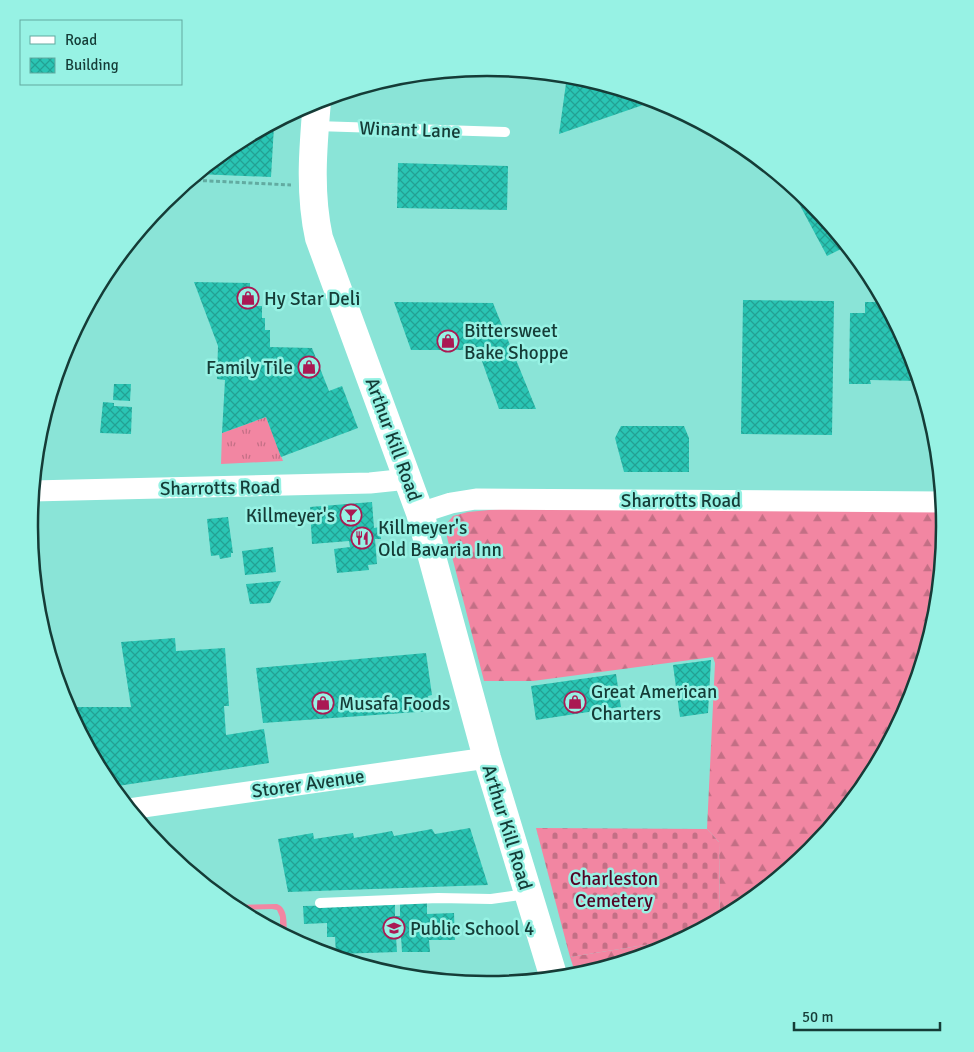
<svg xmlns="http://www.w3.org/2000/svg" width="974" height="1052" font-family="Signika,sans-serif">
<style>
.grass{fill:#f286a2}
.forest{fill:url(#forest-firs)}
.cemetery{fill:url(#cemetery-stones)}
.park{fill:url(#park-tufts)}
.building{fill:url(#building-cross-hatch)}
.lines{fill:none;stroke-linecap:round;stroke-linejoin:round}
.path{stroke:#62aba1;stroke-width:3;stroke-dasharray:4 2.5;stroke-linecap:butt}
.lane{stroke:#fff;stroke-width:10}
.street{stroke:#fff;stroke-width:21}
.secondary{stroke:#fff;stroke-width:28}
.labels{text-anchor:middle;stroke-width:5;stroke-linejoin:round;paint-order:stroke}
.street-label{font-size:19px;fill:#153c37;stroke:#97f2e4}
.poi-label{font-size:19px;fill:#153c37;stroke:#97f2e4;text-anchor:start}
.park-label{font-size:19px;fill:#530425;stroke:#97f2e4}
.rim{fill:none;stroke:#153c37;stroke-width:2.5}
</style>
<defs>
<pattern id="forest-firs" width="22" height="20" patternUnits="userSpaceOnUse" patternTransform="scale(1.25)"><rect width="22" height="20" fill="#f286a2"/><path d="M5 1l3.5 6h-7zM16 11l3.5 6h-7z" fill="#c36f85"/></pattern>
<pattern id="cemetery-stones" width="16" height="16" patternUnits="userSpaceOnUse" patternTransform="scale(1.25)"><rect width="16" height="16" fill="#f286a2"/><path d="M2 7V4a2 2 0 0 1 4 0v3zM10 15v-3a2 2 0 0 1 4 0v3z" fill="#c36f85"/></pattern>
<pattern id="park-tufts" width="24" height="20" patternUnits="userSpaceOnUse" patternTransform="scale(1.25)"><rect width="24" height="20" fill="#f286a2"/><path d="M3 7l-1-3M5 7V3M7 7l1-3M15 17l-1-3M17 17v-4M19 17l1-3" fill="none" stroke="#c36f85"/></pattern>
<pattern id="building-cross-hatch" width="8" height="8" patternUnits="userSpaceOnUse" patternTransform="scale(1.25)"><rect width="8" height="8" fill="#2ac5b4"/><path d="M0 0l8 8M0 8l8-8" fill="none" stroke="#23a193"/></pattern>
</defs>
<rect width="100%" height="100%" fill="#8ae4d7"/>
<path class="grass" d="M277,904c12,4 9,21 10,32l-7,-3v-16l-3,-7 -5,-1 -35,1 -7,-5z"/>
<path class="forest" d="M521,507l423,3 1,16 -9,90 -26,86 -42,79 -57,69 -70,57 -21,12 -1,-77 -12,-13 8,-166 -2,-6 -180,24h-49l-37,-144v-14l6,-7 15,-4z
M682,939l-20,10 -86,26 -6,-18z"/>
<path class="cemetery" d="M536,828l171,1 12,13 1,77 -38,20 -112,18z"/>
<path class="park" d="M266,417l17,44 -62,3 1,-31z"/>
<path class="building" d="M567,76l10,1 63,19 3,9 -84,29z
M269,125l5,1 -3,51 -74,-3 36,-29z
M398,163l110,3 -1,44 -110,-2z
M788,183l23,19 36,44 -20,10z
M104,275h3v13h-7v4h-5z
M194,282l56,1v9h6l-1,14h7v12h3v12h5v17l42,1 17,43 13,-5 16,42 -77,29 -15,-40 -44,16 3,-53 -8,-1 1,-33z
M743,300l91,1 -2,134 -91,-1z
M394,302l99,1 43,106h-37l-21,-59h-67z
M865,302h19l26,49 9,30 -49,-1 1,4h-22l1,-71h15z
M114,384h17l-1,17 -17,-1z
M103,402l11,1v3l18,1 -1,27 -31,-1z
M621,426h63l5,12v34h-65l-9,-34z
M372,502l2,26 6,-1 1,12h-6l2,25 -9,1 1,5 -32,3 -3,-24 16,-2 -1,-6 -37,3 -2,-37z
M228,517l5,36h-2v4l-11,2 -1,-4 -8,1 -4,-37z
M273,547l3,25 -31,3 -3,-24z
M281,581l-11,22 -20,1 -4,-20z
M175,638l1,13 49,-3 4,58h-5l2,29 38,-6 5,34 -158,24 -5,-7 -40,-73h65l-10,-65z
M426,653l6,42 -4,1 3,15 -168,12 -7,-55z
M711,660l-3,53 -28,4 -7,-52z
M616,674l5,33 -85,13 -5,-34z
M470,828l18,57 -200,7 -10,-53 35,-6 1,6 39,-6 1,5 38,-7 2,5 38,-7 3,5z
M427,902v12l27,-1 1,27h-26l1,12h-28l-1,-16 -5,1 1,15 -61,2 -1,-17h-8v-14l-23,1 -1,-18 92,-2v12h5v-13z"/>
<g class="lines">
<path class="path" d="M190,180l101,5"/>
<path class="lane" d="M316,126l189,6
M320,903l118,-5 53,1 36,-5"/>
<path class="street" d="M32,491l338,-8 38,-4
M420,513l31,-10 25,-4 467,3
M129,809l358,-51"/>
<path class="secondary" d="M317,101c-4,46 -8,92 2,137l101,275 67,245 67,220"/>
</g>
<defs>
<g id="shop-ring" transform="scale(1.125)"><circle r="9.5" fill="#97f2e4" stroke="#aa1953" stroke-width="1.5"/><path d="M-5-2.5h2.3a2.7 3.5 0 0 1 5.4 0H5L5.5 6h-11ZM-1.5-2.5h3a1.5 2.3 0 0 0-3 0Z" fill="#aa1953"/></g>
<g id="bar-ring" transform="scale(1.125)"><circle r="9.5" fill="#97f2e4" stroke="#aa1953" stroke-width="1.5"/><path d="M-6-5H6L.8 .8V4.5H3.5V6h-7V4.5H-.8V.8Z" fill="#aa1953"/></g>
<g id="restaurant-ring" transform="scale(1.125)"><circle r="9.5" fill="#97f2e4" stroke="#aa1953" stroke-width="1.5"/><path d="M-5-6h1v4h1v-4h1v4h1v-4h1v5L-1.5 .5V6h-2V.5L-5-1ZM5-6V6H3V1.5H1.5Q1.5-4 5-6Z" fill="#aa1953"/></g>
<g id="school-ring" transform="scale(1.125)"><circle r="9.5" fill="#97f2e4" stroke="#aa1953" stroke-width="1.5"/><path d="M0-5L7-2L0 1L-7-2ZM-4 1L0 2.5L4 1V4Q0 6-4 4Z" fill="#aa1953"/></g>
</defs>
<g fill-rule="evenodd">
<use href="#shop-ring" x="248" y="298"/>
<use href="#shop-ring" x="448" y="341"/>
<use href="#shop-ring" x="309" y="367"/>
<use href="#bar-ring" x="351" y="515"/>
<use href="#restaurant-ring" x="362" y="538"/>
<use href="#shop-ring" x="575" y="702"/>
<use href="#shop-ring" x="323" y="703"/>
<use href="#school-ring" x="394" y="928"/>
</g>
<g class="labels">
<g class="street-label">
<text transform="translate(410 129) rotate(2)" y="7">Winant Lane</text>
<text transform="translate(394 439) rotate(70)" y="7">Arthur Kill Road</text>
<text transform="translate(220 487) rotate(-1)" y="7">Sharrotts Road</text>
<text x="681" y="507">Sharrotts Road</text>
<text transform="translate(308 783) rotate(-8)" y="7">Storer Avenue</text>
<text transform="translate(508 827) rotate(73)" y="7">Arthur Kill Road</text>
</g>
<g class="poi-label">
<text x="264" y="305">Hy Star Deli</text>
<text x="464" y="337">Bittersweet<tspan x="464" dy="22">Bake Shoppe</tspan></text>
<text x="293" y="374" text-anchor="end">Family Tile</text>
<text x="335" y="522" text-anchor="end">Killmeyer's</text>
<text x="378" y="534">Killmeyer's<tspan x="378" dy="22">Old Bavaria Inn</tspan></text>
<text x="591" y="698">Great American<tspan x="591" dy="22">Charters</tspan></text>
<text x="339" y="710">Musafa Foods</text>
<text x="410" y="935">Public School 4</text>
</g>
<g class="park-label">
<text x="614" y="885">Charleston<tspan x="614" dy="22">Cemetery</tspan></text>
</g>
</g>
<path d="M0 0H974V1052H0ZM487 76H487A449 449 0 0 1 936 525V527A449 449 0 0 1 487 976H487A449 449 0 0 1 38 527V525A449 449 0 0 1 487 76Z" fill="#97f2e4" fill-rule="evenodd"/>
<path class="rim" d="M487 76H487A449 449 0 0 1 936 525V527A449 449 0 0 1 487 976H487A449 449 0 0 1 38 527V525A449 449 0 0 1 487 76Z"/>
<rect x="20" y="20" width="162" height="65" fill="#97f2e4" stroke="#63a99f"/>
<rect x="30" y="36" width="25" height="8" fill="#ffffff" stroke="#63a99f"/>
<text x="65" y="45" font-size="15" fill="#153c37">Road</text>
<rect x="30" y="58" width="25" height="15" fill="url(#building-cross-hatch)" stroke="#63a99f"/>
<text x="65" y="70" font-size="15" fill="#153c37">Building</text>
<path d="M794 1022v8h146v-8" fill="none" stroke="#153c37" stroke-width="2.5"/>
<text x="802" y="1022" font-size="15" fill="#153c37" stroke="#97f2e4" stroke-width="4" paint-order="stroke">50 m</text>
</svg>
